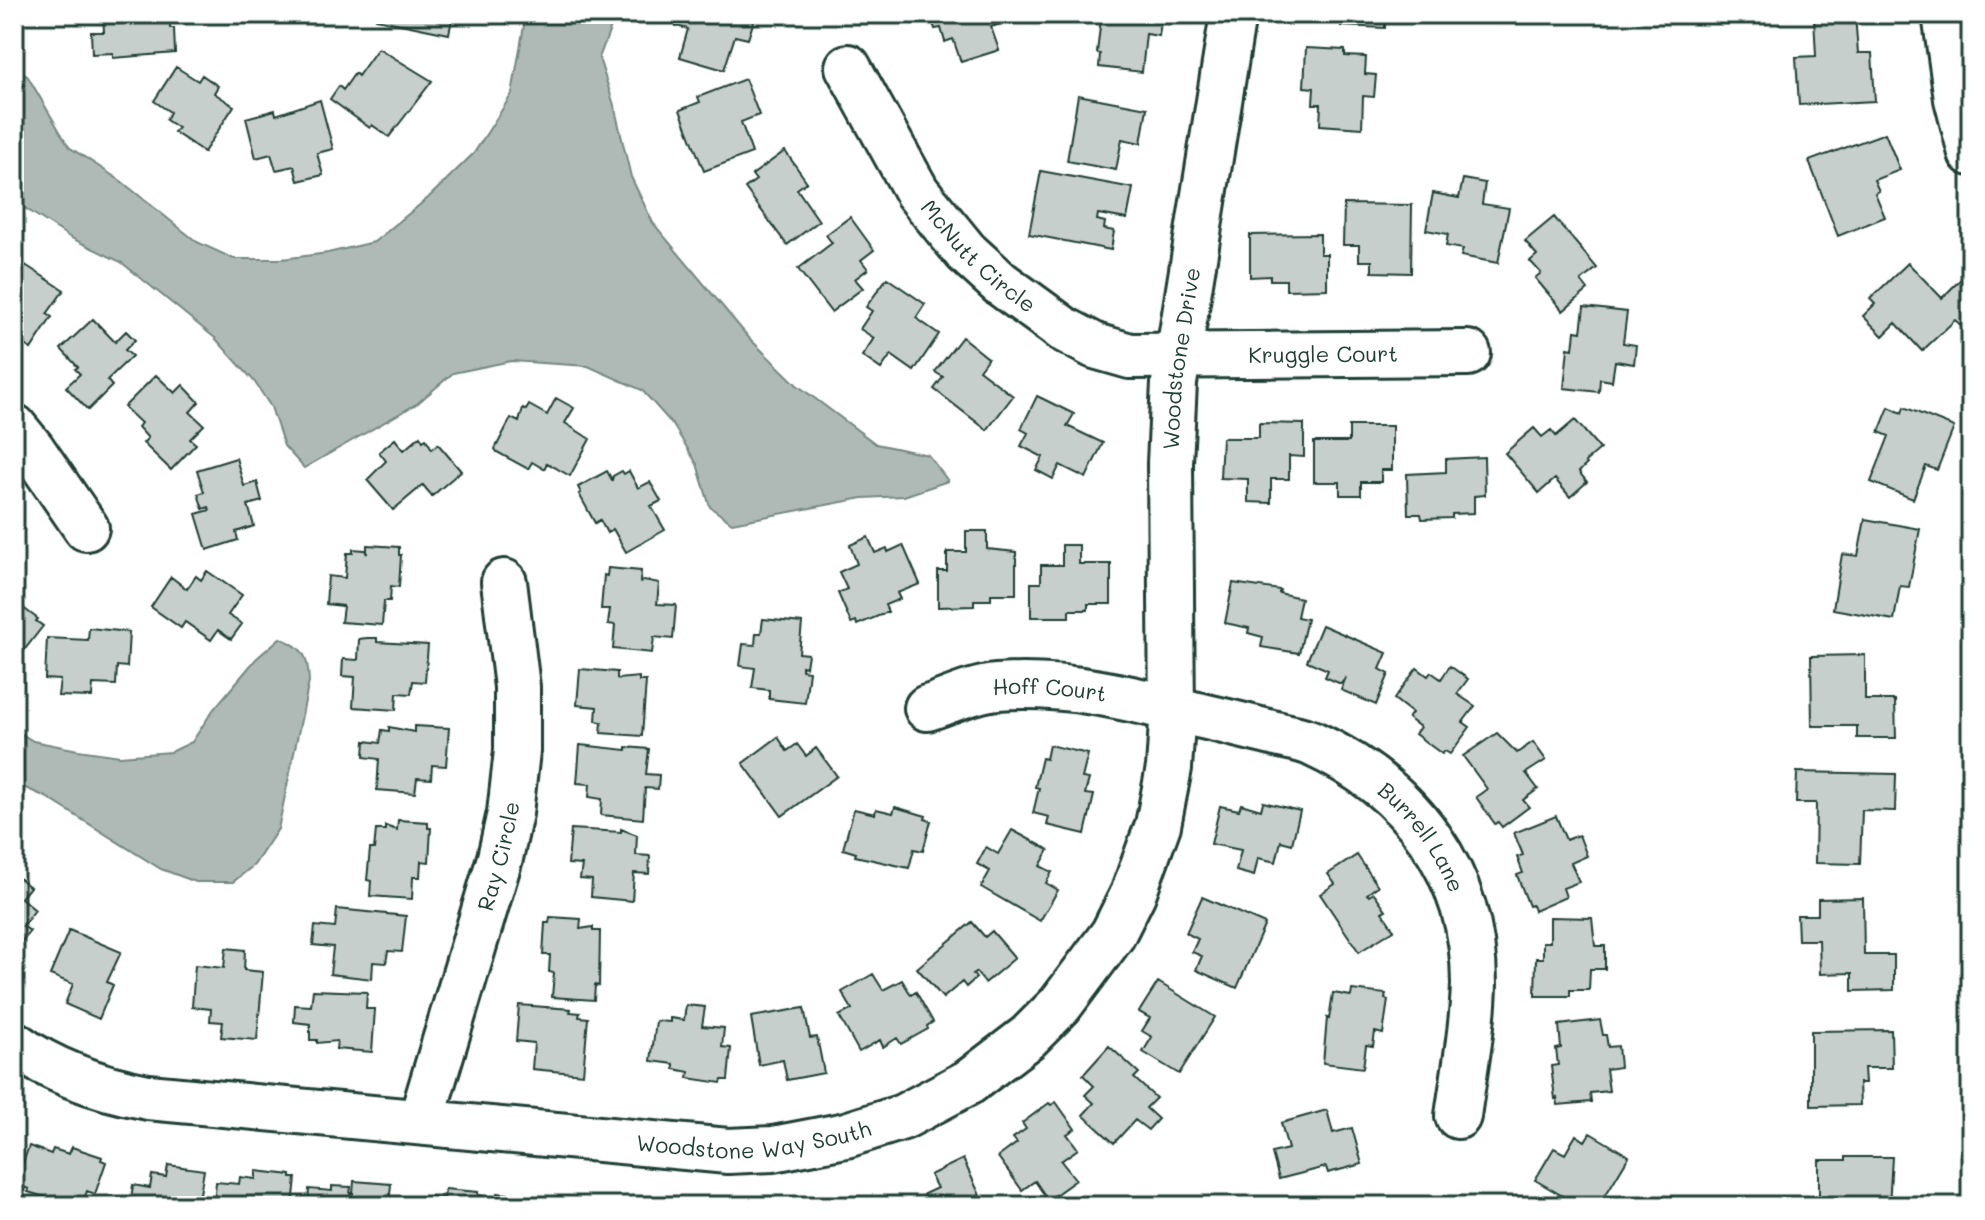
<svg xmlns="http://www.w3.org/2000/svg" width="1985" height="1220" font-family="Mali,sans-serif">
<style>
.water{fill:#afbab7;stroke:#758883;stroke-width:2}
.building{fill:#c7cfcc;stroke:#1f3d34;stroke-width:2}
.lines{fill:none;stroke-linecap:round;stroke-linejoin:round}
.minor-casing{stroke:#1f3d34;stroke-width:50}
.minor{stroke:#fff;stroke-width:44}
.labels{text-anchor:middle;stroke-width:8;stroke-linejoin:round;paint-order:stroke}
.street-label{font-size:22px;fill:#1f3d34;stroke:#fff}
</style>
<rect width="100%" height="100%" fill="#fff"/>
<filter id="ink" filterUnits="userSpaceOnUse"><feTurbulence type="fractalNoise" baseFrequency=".0125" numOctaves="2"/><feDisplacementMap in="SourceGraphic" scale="16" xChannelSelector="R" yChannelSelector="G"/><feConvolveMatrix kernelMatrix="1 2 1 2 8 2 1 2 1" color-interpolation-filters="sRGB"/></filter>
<g filter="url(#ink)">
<path class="water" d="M526,14h90l-17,44 15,47 17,72 22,46 96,115 48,47 79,59 52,11 20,26 -44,15 -41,2 -131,25 -22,-16 -13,-43 -24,-39 -31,-35 -54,-24 -77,-5 -58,12 -35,30 -114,65 -20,-22 -13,-39 -17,-26 -39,-43 -94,-76 -50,-24 -57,-37v-136l14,12 41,70 52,34 76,61 37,17h48l46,-6 46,-11 54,-44 46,-45 38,-59z
M280,638c25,10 28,18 29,44l-31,147 -24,36 -21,17h-37l-35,-13 -115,-72 -32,-14v-54l19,12 45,9 42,6 51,-4 21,-10 21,-32 43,-51z"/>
<path class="building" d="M103,14h60v8h7v6h4l1,25 -62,5v-5l-21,1 -1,-22h13z
M377,14h76l-4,20 -73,-15z
M679,14h77l-8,25 -13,-3 -11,34 -44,-13 8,-28 -12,-3z
M930,14h74l3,8 -16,5 8,23 -38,12 -8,-23 -8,3 -4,-14 -6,1z
M1107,14h55l-3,22 -13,-2 -4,38 -43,-5 1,-13 -3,-1 4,-35 6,1z
M1342,14h43v14l-44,-2z
M1855,15l3,38h14l3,48 -76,4 -3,-48 20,-1 -2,-39z
M378,48l54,33 -43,56 -17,-12 -2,3 -40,-29 9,-13 4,4 12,-17 3,3z
M1306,48l39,2v6l21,1 -1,17 11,1 -2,22 -11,-1 -1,32 -42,-3 1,-21h-8l1,-16 -10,-1z
M176,67l22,14 4,-6 16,11 -4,7 20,13 -30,46 -30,-20 4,-4 -12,-8 4,-8 -16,-11z
M745,79l14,36 -18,7 11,31 -48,18 -24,-61 20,-8 -2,-5z
M1078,95l69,13 -6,35 -19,-4 -6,31 -49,-9z
M320,100l13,49 -16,4 6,22 -25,6 -4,-15 -18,4 -5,-16 -15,4 -10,-40 29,-8 1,5z
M1885,133l15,37 -26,10 5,11 -4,2 10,24 -47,19 -29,-75z
M785,151l22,31 -10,7 22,32 -32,24 -42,-57 11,-8 -4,-5z
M1041,171l92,17 -6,31 -29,-5 -1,6 8,2 -1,7 10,2 -3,19 -82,-16z
M1463,179l22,4 -3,21 27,4 -11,55 -37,-7 2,-7 -17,-3 2,-12 -22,-4 7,-37 26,5z
M1344,204l68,1 -1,68 -39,-1v-11h-13v-16h-16z
M850,217l24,33 -13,10 7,9 -13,10 8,9 -32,24 -33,-43 34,-26 -6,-8z
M1554,217l43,51 -16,13 7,9 -25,21 -28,-33 6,-5 -11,-12 7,-6 -12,-14z
M1320,234v20h7v35l-41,1v-10h-16v-4l-20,1v-42z
M16,259l48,31 -17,24 5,3 -21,32 -17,-11v-76z
M1908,263l34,35 22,-22 7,7v38l-7,7 -9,-8 -33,31 -26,-28 -13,13 -20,-20 12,-12 -5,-5z
M887,278l38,26 -9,14 23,16 -25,37 -23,-16 -10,14 -19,-13 12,-18 -14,-9 12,-18 -6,-4z
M1584,307l43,5 -4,31 13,2 -2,19 -19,-3 -3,20 -12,-2 -1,13 -35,-4 4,-40 5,1 2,-18 6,1z
M93,319l22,23 11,-11 9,9 -10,10 7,6 -25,24 5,6 -24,24 -22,-23 14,-13 -5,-5 3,-2 -17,-18z
M962,337l26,21 -9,12 34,26 -26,34 -53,-41 9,-12 -8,-5z
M156,375l19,18 8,-8 16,17 -9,10 14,13 -14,14 6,5 -25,26 -28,-27 5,-5 -10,-11 3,-4 -17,-16z
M1037,396l37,18 -7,12 36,17 -17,35 -26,-13 -7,14 -17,-9 7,-13 -22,-11 7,-13 -7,-4z
M556,398l18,10 -9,15 25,16 -20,37 -23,-13 -3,6 -12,-7 -4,7 -31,-17 -2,-3 16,-31 8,4 4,-14 3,2 3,-5 18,10z
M1889,407l13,6 2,-6 50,20 -17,43 -11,-4 -13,33 -42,-17 18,-46 -10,-4z
M1575,420l25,29 -15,13 2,2 -8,8 8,10 -17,15 -15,-18 -16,14 -34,-40 29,-25 8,9 9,-7 5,6z
M1259,423l45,1v33l-15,-1v23h-18v24l-23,-1v-23l-28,-1 2,-40h37z
M1349,426h43v44h-11v12h-20v13h-21v-13h-26v-40h35z
M420,436l3,5 3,-2 6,10 6,-5 23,27 -29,25 -9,-11 -30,25 -26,-30 19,-19 -7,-9 16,-13 9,11z
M1484,457l1,38 -11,1v17l-22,1v4l-30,1 -1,-5h-13l-1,-40 39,-2v-13z
M236,458l8,28 13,-4 5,19 -14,4 6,21 -18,6 2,8 -31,10 -11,-36 14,-4 -1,-3 -6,2 -5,-15 6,-2 -7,-22z
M607,471l5,9 1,-4 9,-5 2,3 5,-3 9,17 12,-6 11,19 -10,5 14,24 -39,22 -13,-23 -6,4 -7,-13 -5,3 -16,-29 2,-1 -3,-6z
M1865,519l55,10 -11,58 -9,-1 -6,34 -61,-11 9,-55 16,2z
M966,531h21v18l29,3v42h-25v6h-17v6l-36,1v-36h9v-19h19z
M868,537l7,16 12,-5 1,4 15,-7 17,39 -23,9 3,6 -15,6 3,7 -31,13 -1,-4 -5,2 -13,-30 9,-4 -8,-17 18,-8 -7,-19z
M367,545l32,2v8h2l-2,32 -8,-1 -1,15h-6l-2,24 -41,-3 2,-16 -17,-2 2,-28 17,2 2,-25h6v-4l12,1 2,4z
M1062,545h17v19h32v40h-23v6h-19v7h-38v-34h10v-18h21z
M608,568l33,3 -1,11 4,-2 15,3 -2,21 19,1 -3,34 -19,-2 -2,16 -39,-4 2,-24 -7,-1 2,-15h-9l3,-34 3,1z
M207,571l35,24 -14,20 14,9 -11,15 -13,-9 -7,10 -26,-18 -4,6 -30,-21 20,-30 16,12 9,-13 5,4z
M1233,583l47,7 -1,3 22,5 -4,19 10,2 -8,34 -38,-6 2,-10 -15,-4 1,-5 -24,-5z
M14,601l24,18 -2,2 7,5 -21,27 -8,-7z
M763,619l39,4 -3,30 9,1 -2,13 -4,-1v4l7,1 -4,32 -36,-4v-9l-17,-2 3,-20 -15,-2 3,-22 12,1 1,-12h5z
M1322,625l65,28 -7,16 9,5 -13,31 -35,-15 5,-13 -5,7 -16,-7 3,-7 -21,-9z
M89,628l40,4 -2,35 -10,-1 -1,19 -23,-1 -1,13 -34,-1 2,-16 -15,-1 2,-41 41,2z
M367,638h10v4l51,3 -3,37 -12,-1 -2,13 -14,-1 -1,17 -43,-3 2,-30 -13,-1 1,-17 15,1 1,-21z
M1865,655v45h30l1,38h-39v-12h-45l-1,-70z
M1450,666l18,13 -11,15 18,12 -12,16 7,5 -20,27 -5,-3 -3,3 -27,-20 5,-7 -12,-9 4,-5 -18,-14 23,-31 11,8 3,-4 10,7z
M580,669l37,3v7l22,-2v4h7l-4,55 -41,-3 1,-11 -6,-1 1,-14 -20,-2z
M414,726l35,2 -3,38 -14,-1 -1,14 -14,-1 -2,15 -38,-3 2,-31 -15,-2 1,-16 15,2 2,-13 7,1v-4l25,5z
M1497,733l20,20 16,-11 13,18 -20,13 12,16 -15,11 6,7 -27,20 -4,-5 -3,2 -19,-27 11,-8 -24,-33z
M778,737l9,14 10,-7 9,12 10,-8 21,28 -55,40 -39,-53z
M580,745l46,5v-3l23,2 -3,25 13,1 -1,14 -13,-1 -2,31 -42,-4 1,-16 -13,-2 1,-13 -13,-1z
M1049,745l39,9 -6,24 7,1 -4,15 9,1 -9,39 -38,-9 2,-8 -16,-4 6,-25 -4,-1 7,-29 4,1z
M1797,772l99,2 -1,37 -33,-1 -2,54 -45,-1 1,-60h-20z
M1263,802l37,9 -8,33 -11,-3 -5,21 -18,-4 -4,18 -18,-5 5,-21 -30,-6 9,-38 19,4 2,-6 20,6z
M895,807l31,9 -1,3 6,2 -8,30 -9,-2 -5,19 -54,-12 1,-3 -13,-4 11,-40 21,5 1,-5 17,4z
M1556,816l10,24 13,-5 8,21 -16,7 8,19 -16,6 3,9 -32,14 -2,-6 -3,1 -12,-31 6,-2 -6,-16 6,-2 -9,-22z
M398,820l30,2v6h3l-2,34 -8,-1 -1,16h-7l-1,22 -42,-3 1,-15 -4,-1 3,-31h4l2,-19h9v-4l12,4z
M571,829l50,3v-3l16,6 -1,20 14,1 -1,18 -15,-1 -2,28 -41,-4 1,-17 -12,-1 2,-14 -14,-1z
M1012,830l37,20 -9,16 12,6 -6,11 12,7 -18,31 -59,-34 9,-16 -13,-7 9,-17 12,7z
M1357,855l21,31 -11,8 2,2 5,-3 12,17 -4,2 12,18 -35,22 -39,-58 15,-10 -7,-10z
M14,874l16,13 -9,11 14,12 -12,16 7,5 -16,20z
M1202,897l63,27 -28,64 -41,-18 6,-14 -10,-4 6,-13 -12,-6z
M1863,898l1,57h30v35l-42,1v-18l-32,1 -1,-34h-21l-1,-25h21v-16z
M337,909l69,7 -4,36 -14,-1 -2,12 -13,-1 -1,17 -42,-5 3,-27 -20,-2 2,-19 20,2z
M550,917l31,2 -1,10 13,-2v4h7l-1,55 -4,-1 -1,15 -42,-3 2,-24 -5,-1 1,-17h-7l2,-32h4z
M1550,917l42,1 3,28h10v23h-15l-1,21h-19v6h-35l1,-38h7v-16h7z
M972,922l13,15 7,-6 23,27 -30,25 -9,-11 -3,2 3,4 -10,9 -4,-5 -19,16 -26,-30z
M69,930l52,22 -14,30 6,3 -14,34 -34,-15 8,-20 -23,-9z
M226,948l19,2 -1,20 19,2 -6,68 -36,-3 2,-15 -13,-1 1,-12 -19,-2 3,-42 29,3z
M873,974l10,16 19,-10 9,15 5,-3 17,30 -6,4 1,3 -27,15 -4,-6 -14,9 -3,-7 -21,12 -20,-36 13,-7 -10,-17z
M1158,982l57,35 -36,57 -36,-22 9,-15 -10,-6 8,-13 -11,-6z
M313,990l54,2 -1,17h9l-3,43 -36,-3 1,-8 -20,2v-3h-7v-16l-16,-2 1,-17 16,1z
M1352,990l34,4 -1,5 3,1 -5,34 -8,-2 -2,14 -7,-1 -3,23 -40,-5 4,-45 2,1 4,-26 18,3z
M519,1005l52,4 -1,3 10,1 -1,4 9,1 -5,56 -51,-5 2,-26 -18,-2z
M686,1005l19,2 -3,19 22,2 -2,19 9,1 -3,32h-6l-1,3 -33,-5 1,-6 -15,-3v-5l-23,-3 5,-40 14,1v-4l14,2z
M804,1008l6,30 7,-1 7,36 -37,7 -4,-20 -24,5 -8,-48z
M1600,1020l3,15h3l2,12 10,-1 2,21 -14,2 3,22 -19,2 1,9 -33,3 -1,-7 -2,1 -4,-33 7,-1 -2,-16 5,-1 -2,-23z
M1891,1030l1,38h-28l1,15h-6l1,22 -49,1v-75z
M1109,1046l30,27 -5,5 22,20 -10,10 12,11 -10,11 -13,-10 -21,23 -31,-28 11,-12 -9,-8 9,-9 -11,-11z
M1056,1102l19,27 -8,5 11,15 -17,12 15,19 -28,20 -13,-19 -13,9 -24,-33 19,-14 -4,-5 13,-9 -4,-6 27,-20 2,2z
M1327,1110l6,23 19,-5 10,36 -34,9 -2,-6 -47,12 -7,-26 16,-4 -7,-26z
M1590,1133l39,23 -30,50h-19l-45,-26 19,-32 11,6 11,-19 9,6z
M29,1146l22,8 2,-5 16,5 3,-7 30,10 -1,3 5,2 -11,32 -8,-3 -5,15h-8l-46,-14 1,-3 -14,-4z
M1846,1157h46l-3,49h-70v-46h27z
M963,1159l22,47h-61l4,-2 -4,-10 13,-6 -7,-13z
M168,1165l36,5 -6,36h-68l3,-21 17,3 2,-13 14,2z
M256,1171l35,4v3h5l-3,28h-79l2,-24 23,2 1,-7 16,2z
M354,1181l37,3 -2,22h-81l1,-17 23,2v-5l19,1 -1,7h3z
M445,1189l33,3v3l6,1 -1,10h-79l1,-6 23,2 1,-5 15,1z
M497,1193l35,3v4l21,3 -1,3h-56z
M861,1198l1,8h-37z"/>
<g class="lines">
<g class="minor-casing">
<g id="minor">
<path d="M1945,14l12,85 14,54"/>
<path id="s1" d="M848,67l69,125 49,60 34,31 63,46 32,17 35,10 338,-3"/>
<path d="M14,427l18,22 54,79"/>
<path id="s2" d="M927,708c22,-7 46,-19 70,-21 67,-5 131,10 196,27 28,6 55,13 83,20 11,3 23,4 35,9 99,45 163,128 163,241 -1,43 -10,89 -16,132"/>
<path id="s3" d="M14,1044c40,29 86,44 134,53l580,54 45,-2 73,-14 57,-18 66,-35 59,-45 32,-32 53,-71 20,-40 25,-69 11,-57 3,-45 -2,-260 4,-80 59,-369"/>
<path id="s4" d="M421,1121l79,-263 10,-45 7,-62v-64l-13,-105"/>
</g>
</g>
<use href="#minor" class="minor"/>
</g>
</g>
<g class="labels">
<g class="street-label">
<text dy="8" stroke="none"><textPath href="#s1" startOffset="232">McNutt Circle</textPath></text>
<text dy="8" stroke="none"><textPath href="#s1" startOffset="610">Kruggle Court</textPath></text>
<text dy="8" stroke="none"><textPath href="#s3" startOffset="1776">Woodstone Drive</textPath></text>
<text dy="8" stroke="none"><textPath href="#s2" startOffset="126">Hoff Court</textPath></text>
<text dy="8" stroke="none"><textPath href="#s2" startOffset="542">Burrell Lane</textPath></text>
<text dy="8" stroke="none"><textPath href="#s4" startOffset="276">Ray Circle</textPath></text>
<text dy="8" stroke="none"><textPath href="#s3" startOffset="754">Woodstone Way South</textPath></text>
</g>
</g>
<rect width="1985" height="1220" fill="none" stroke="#fff" stroke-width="48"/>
<rect x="24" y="24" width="1937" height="1172" fill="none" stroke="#1f3d34" stroke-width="3" filter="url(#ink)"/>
</svg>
